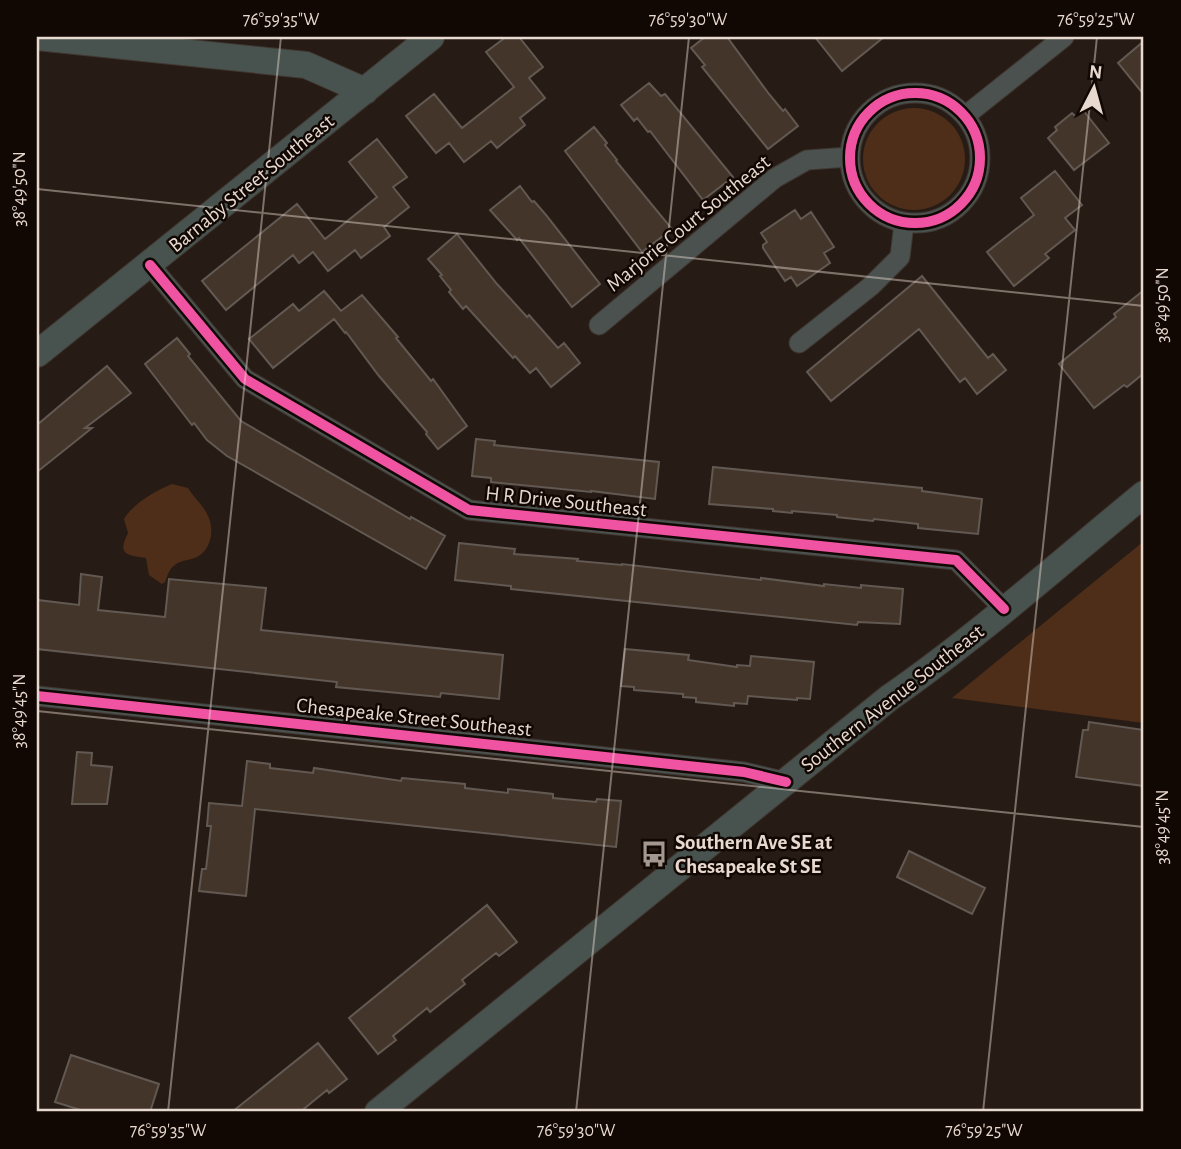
<svg xmlns="http://www.w3.org/2000/svg" width="1181" height="1149" font-family="'Alegreya Sans',sans-serif">
<style>
.green{fill:#4e2e18}
.building{fill:#44352a;stroke:#625953;stroke-width:2}
.lines{fill:none;stroke-linecap:round;stroke-linejoin:round}
.street-casing{stroke:#403731;stroke-width:21}
.secondary-casing{stroke:#403731;stroke-width:28}
.street{stroke:#4a514f;stroke-width:19}
.secondary{stroke:#485350;stroke-width:26}
.cycleway-casing{stroke:#110804;stroke-width:15}
.cycleway{stroke:#f153a3;stroke-width:10}
.ticks{fill:none;stroke:#e8d9d0;stroke-width:2;stroke-opacity:0.45}
.labels{text-anchor:middle;stroke-width:5;stroke-linejoin:round;paint-order:stroke}
.street-label{font-size:21px;fill:#e8d9d0;stroke:#110804}
.poi-label{font-size:21px;font-weight:bold;fill:#e8d9d0;stroke:#110804;text-anchor:start}
.neatline{fill:none;stroke:#e8d9d0;stroke-width:2.5}
.ticks-label{font-size:18px;text-anchor:middle;fill:#e8d9d0}
</style>
<rect width="100%" height="100%" fill="#271c15"/>
<path class="green" d="M863 159a51 51 0 1 1 102 0a51 51 0 1 1-102 0Z
M172,484l16,4c5,9 15,17 19,26 8,14 5,35 -10,43 -6,3 -15,3 -21,7 -7,5 -8,10 -11,18l-3,2 -13,-9 -3,-17c-20,-3 -29,-3 -18,-25l-4,-14c10,-16 31,-28 48,-35z
M1144,541v182l-192,-25z"/>
<path class="building" d="M506,37h13l24,30 -14,11 16,20 -25,20 5,7 -28,23 -6,-7 -27,21 -15,-19 -13,10 -30,-37 28,-22 28,34 52,-41 -28,-35z
M705,37h22l42,57 14,17 2,-2 13,17 -30,23 -66,-82 3,-2 -14,-17z
M815,37h69l-42,34z
M1144,41v54l-26,-32z
M649,83l12,13 4,-2 68,83 -30,23 -53,-69 -2,1 -11,-14 -3,3 -13,-16z
M1083,110l26,33 -35,27 -26,-32 9,-8 -2,-3 17,-14 3,3z
M594,127l13,16 -2,2 12,15 -1,1 56,68 -30,23 -77,-101z
M377,139l30,38 -14,10 16,20 -25,20 6,9 -29,22 -6,-8 -27,21 -15,-19 -14,11 -6,-8 -67,55 -24,-29 95,-77 28,35 52,-42 -28,-35z
M1055,171l27,34 -17,13 10,12 -30,24 4,4 -35,28 -27,-34 47,-37 -13,-17z
M520,186l12,16 2,-1 12,14 54,69 -28,23 -53,-69 -2,2 -27,-30z
M795,210l6,9 10,-7 23,35 -10,6 6,10 -33,23 -6,-9 -6,4 -22,-33v-3l4,-3 -6,-9z
M457,234l40,50 30,33 2,-2 29,33 6,-5 16,20 -29,24 -15,-19 -6,5 -15,-17 -2,2 -47,-52 -3,3 -14,-17 2,-2 -11,-14 2,-1 -14,-16z
M922,276l66,82 5,-4 13,16 -29,24 -12,-16 -5,4 -41,-53 -88,72 -24,-29z
M1144,290v83l-17,14 -3,-2 -30,23 -35,-44 57,-47 -2,-3z
M324,291l17,20 21,-16 36,42 -2,1 35,43 2,-2 34,47 -29,23 -12,-15 1,-2 -48,-56 -33,-44 -1,1 -11,-14 -61,49 -24,-29 44,-35 6,7z
M177,338l13,16 -2,2 53,65 169,98 1,-2 34,19 -19,33 -199,-113 -20,-16 -13,-17 -2,2 -47,-61z
M107,366l24,27 -46,35h7l-55,44v-47z
M476,439l19,2 -1,4 165,17 -4,37 -64,-8v1l-100,-10v-4l-19,-2z
M713,467l209,21v3l60,8 -4,35 -60,-6v-4l-44,-5 -1,2 -36,-4v-2l-45,-4v2l-19,-2v-2l-64,-5z
M459,543l56,6 -1,5 64,5 -1,2 45,4v-1l139,16v-2l63,8v-2l37,4v-3l42,4 -3,35 -42,-2 -1,3 -346,-36v-3l-56,-6z
M81,574l21,3 -4,33 67,7 4,-38 97,9 -5,42 242,25 -4,44 -58,-6 -1,4 -104,-10 1,-5 -300,-33v-49l42,5z
M625,649l64,6 -1,5 49,7v-2l13,1 1,-10 63,6 -4,37 -13,-1v2l-49,-4 -1,8 -13,-1v3l-38,-4v-4l-13,-1v-3l-49,-4v-3l-13,-1z
M1089,722l55,8v56l-68,-9 7,-47h5z
M77,752l15,1 -1,12 21,2 -5,37h-35z
M247,761l23,3v4l43,5 1,-5 87,13 1,-3 63,6v4l43,5v-4l45,5v4l43,4 1,-3 24,2 -5,46 -361,-38 -9,87 -47,-5 3,-22h4l5,-43h-4l2,-23 33,3z
M909,851l76,37 -13,26 -75,-37z
M487,905l30,37 -18,14 -3,-3 -34,27 3,4 -35,28 -3,-4 -34,28 3,4 -18,14 -29,-36z
M318,1043l29,36 -18,14 -2,-3 -27,22h-68z
M71,1055l88,29 -9,28h-63l-32,-10z"/>
<g class="lines">
<g class="street-casing">
<path id="street" d="M850 158a65 65 0 1 1 130 0a65 65 0 1 1-130 0Z
M965,116l99,-79
M150,265l95,114 224,131 487,50 48,49
M599,325l176,-147 32,-18 42,-3
M799,343l72,-57 29,-29 4,-34
M37,696l707,76 42,10"/>
</g>
<g class="secondary-casing">
<path id="secondary" d="M37,37l269,28 59,26
M37,354l394,-317
M378,1112l511,-414c89,-62 171,-135 255,-204"/>
</g>
<use href="#street" class="street"/>
<use href="#secondary" class="secondary"/>
<g class="cycleway-casing">
<path id="cycleway" d="M850 158a65 65 0 1 1 130 0a65 65 0 1 1-130 0Z
M150,265l95,114 224,131 487,50 48,49
M37,696l707,76 42,10"/>
</g>
<use href="#cycleway" class="cycleway"/>
</g>
<path class="ticks" d="M37,189l1107,117M37,711l1107,116M168,1112l113,-1075M576,1112l113,-1075M983,1112l114,-1075"/>
<defs>
<g id="bus-bare" transform="scale(2.1)"><path d="M-5-6H5V4H4V6H2V4H-2V6H-4V4H-5ZM-3.5-4V0h7V-4ZM-3.5 1.2v1.5H-2V1.2ZM2 1.2v1.5H3.5V1.2Z" fill="#a4978f" stroke="#110804" stroke-width="2.5" paint-order="stroke"/></g>
</defs>
<g fill-rule="evenodd">
<use href="#bus-bare" x="654" y="854"/>
</g>
<g class="labels">
<g class="street-label">
<text transform="translate(251 183) rotate(-39)" y="7">Barnaby Street Southeast</text>
<text transform="translate(688 223) rotate(-39)" y="7">Marjorie Court Southeast</text>
<text transform="translate(566 501) rotate(6)" y="7">H R Drive Southeast</text>
<text transform="translate(892 698) rotate(-38)" y="7">Southern Avenue Southeast</text>
<text transform="translate(414 717) rotate(6)" y="7">Chesapeake Street Southeast</text>
</g>
<g class="poi-label">
<text x="675" y="849">Southern Ave SE at<tspan x="675" dy="24">Chesapeake St SE</tspan></text>
</g>
</g>
<rect width="1181" height="1149" fill="none" stroke="#110804" stroke-width="77"/>
<g transform="translate(1094 88) rotate(6)" stroke="#110804" stroke-width="5" paint-order="stroke">
<path d="M0-5L12 26L0 18L-12 26Z" fill="#e8d9d0"/>
<text y="-10" font-size="19" font-weight="bold" text-anchor="middle" fill="#e8d9d0">N</text>
</g>
<rect x="38" y="38" width="1104" height="1072" class="neatline"/>
<g class="ticks-label">
<text x="281" y="25">76°59'35"W</text>
<text x="688" y="25">76°59'30"W</text>
<text x="1096" y="25">76°59'25"W</text>
<text transform="translate(19 189) rotate(-90)" y="6">38°49'50"N</text>
<text transform="translate(1162 305) rotate(-90)" y="6">38°49'50"N</text>
<text transform="translate(19 711) rotate(-90)" y="6">38°49'45"N</text>
<text transform="translate(1162 827) rotate(-90)" y="6">38°49'45"N</text>
<text x="168" y="1136">76°59'35"W</text>
<text x="576" y="1136">76°59'30"W</text>
<text x="984" y="1136">76°59'25"W</text>
</g>
</svg>
